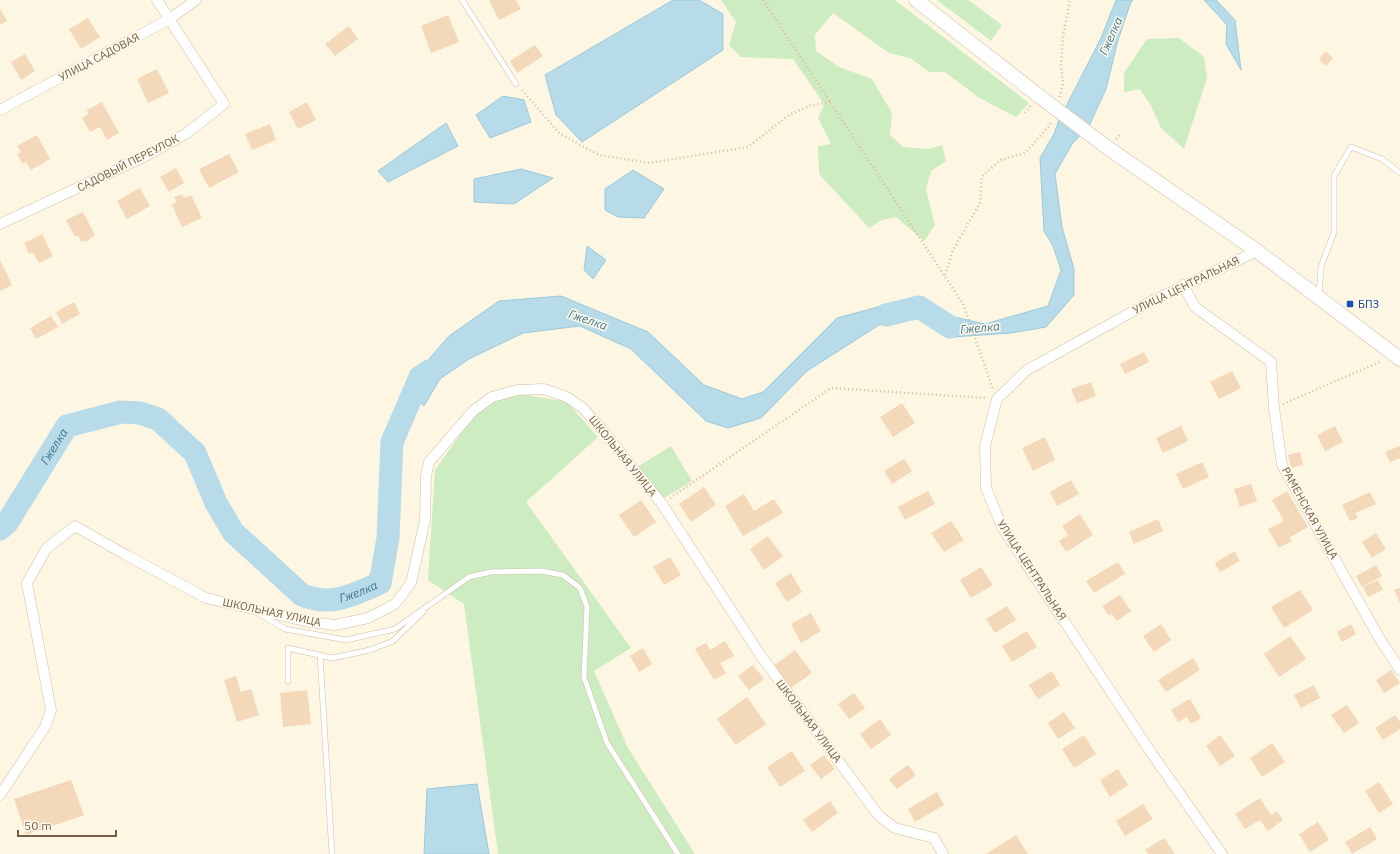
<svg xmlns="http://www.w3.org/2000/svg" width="1400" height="854" font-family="'IBM Plex Sans',sans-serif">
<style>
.green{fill:#cdecc1}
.water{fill:#b7dbe8;stroke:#9cc9da}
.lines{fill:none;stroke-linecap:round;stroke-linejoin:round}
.river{stroke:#b7dbe8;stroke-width:23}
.building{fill:#f4d8ba}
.service-casing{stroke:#cfbfa9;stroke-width:6}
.minor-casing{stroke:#cfbfa9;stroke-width:11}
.secondary-casing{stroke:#d3c0a6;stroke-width:15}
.path{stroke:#d9bb9d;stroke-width:2.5;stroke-dasharray:1 3;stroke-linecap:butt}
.service{stroke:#fff;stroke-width:5}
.minor{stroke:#fff;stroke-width:10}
.secondary{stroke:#fff;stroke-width:14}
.secondary-bridge-casing{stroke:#d3c0a6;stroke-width:15;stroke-linecap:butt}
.secondary-bridge{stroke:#fff;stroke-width:14}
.transit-dot{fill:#1a4fb4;stroke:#fff9eb;stroke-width:1.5}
.labels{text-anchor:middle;stroke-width:3;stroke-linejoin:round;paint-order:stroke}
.street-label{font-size:11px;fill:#775e48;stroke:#fff9eb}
.transit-label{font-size:11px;fill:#164399;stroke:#fff9eb;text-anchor:start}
.water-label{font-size:12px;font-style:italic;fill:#40768b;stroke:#fff9eb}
</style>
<rect width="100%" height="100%" fill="#fdf6e3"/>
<path class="green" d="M721,0h174l134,103 -13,14 -38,-20 -33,-25h-16l-19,-14 -21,-5 -56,-40 -18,22 1,16 23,16 33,12 20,34 -2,22 13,12 26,2 13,-4 4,16 -15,10 -5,18 9,36 -11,16 -28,-24 -14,3 -13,8 -50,-54 -1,-28 13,-2 -13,-26 6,-14 -31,-45 -52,-2 -12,-12 7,-23z
M937,0h31l34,25 -11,16z
M1179,38l25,19 3,21 -23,71 -23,-21 -10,-22 -11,-17 -16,3v-19l23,-34z
M509,392l58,10 31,35 -72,65 105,146 -37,23 34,77 67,106h-197l-34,-250 -36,-24 7,-110 39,-55z
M671,446l21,35 -36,22 -22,-34z"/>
<path class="water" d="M673,0h26l24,14v36l-141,92 -26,-27 -11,-40z
M1116,0h17l-2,2 -13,38 -12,49 -17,37 -17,18 -17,30 7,53 12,42v26l-28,32 -35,6 -58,4 -26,-24 -48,12 -72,46 -46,47 -33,10 -22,-7 -75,-72 -51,-23 -57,7 -54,26 -29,20 -16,27 -21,-17 46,-53 50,-35 62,-5 87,36 56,53 38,14 21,-7 74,-74 56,-15 92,21 63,-18 13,-36 -8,-24 -9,-15 -4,-73 14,-24 5,-14 42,-82z
M1204,0h12l19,20 6,50 -15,-26 1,-19z
M503,96l21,4 7,22 -41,16 -14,-23z
M446,123l12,23 -70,36 -10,-11z
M521,169l32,9 -39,26 -40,-2v-23z
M633,170l31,19 -20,29 -26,-1 -13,-7v-21z
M587,246l19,14 -13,19 -9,-9z
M477,784l12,70h-65l3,-65z"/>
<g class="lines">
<g class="river">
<path d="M886,315l33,-8 31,20"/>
<path id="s1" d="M0,529l7,-6 60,-97 54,-14 19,1 18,6 37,34 21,50 17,29 69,63c29,12 51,0 78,-12l8,-45 4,-96 28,-65 9,-6"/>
</g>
</g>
<path class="building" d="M489,0h27l5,9 -22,11z
M0,9l7,12 -7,4z
M448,15l11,27 -28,11 -10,-27z
M88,18l12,19 -19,12 -12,-20z
M349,26l9,13 -23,17 -10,-12z
M535,45l8,11 -26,17 -7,-12z
M1326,51l7,7 -7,8 -7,-7z
M25,54l10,17 -14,9 -10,-18z
M157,69l12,24 -21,10 -11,-24z
M102,102l17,31 -12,7 -7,-13 -10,5 -8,-14 7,-4 -2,-4z
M307,102l9,18 -18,9 -9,-17z
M270,124l6,16 -24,10 -7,-16z
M37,135l13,24 -19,11 -5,-8 -3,2 -6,-10 4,-2 -4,-6z
M229,154l10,18 -30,16 -10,-19z
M176,168l8,15 -15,9 -9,-15z
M140,188l10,18 -23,13 -10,-18z
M182,194l2,4 7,-3 11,23 -20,9 -10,-22 5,-3 -3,-5z
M83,212l12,23 -9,7 -1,-2 -4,2 -3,-7 -3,2 -9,-17z
M42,234l11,22 -14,7 -6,-11 -4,2 -5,-11z
M0,260l12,25 -12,6z
M74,302l6,12 -18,10 -6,-12z
M51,316l7,11 -22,12 -6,-11z
M1144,352l5,10 -24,12 -5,-10z
M1232,371l9,17 -22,11 -9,-17z
M1091,382l5,14 -19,7 -6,-14z
M902,403l13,20 -22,14 -13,-20z
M1181,426l7,15 -25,12 -7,-15z
M1335,426l8,16 -18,9 -8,-16z
M1045,437l10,23 -22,11 -11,-23z
M1400,446v12l-10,4 -5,-10z
M1300,452l3,13 -12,3 -3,-13z
M904,459l8,12 -20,13 -8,-13z
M1202,462l7,15 -26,12 -7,-15z
M1071,480l8,14 -22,12 -7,-14z
M1251,484l6,17 -17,6 -6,-18z
M704,487l12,18 -25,17 -12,-18z
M928,491l7,13 -30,16 -7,-13z
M1287,491l21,36 -18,10 2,4 -13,7 -11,-19 16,-8 -12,-21z
M1370,492l6,12 -21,9 3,5 -8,3 -8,-16z
M744,494l10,17 20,-12 9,14 -40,23 -18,-30z
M641,500l15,22 -22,15 -15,-22z
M1080,514l13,21 -27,17 -7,-11 9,-6 -6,-9z
M1158,519l5,12 -29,13 -5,-12z
M951,521l13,19 -20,12 -13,-19z
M1376,533l10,16 -14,9 -10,-16z
M768,536l15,20 -19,14 -14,-21z
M1235,551l5,10 -20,11 -5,-9z
M670,557l11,18 -17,10 -11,-18z
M1118,562l7,12 -31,19 -8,-12z
M1376,565l6,11 -20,11 -6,-11z
M981,567l12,18 -22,13 -11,-18z
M791,573l11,19 -15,10 -12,-19z
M1378,580l5,10 -15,7 -5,-10z
M1400,588v15l-6,-13z
M1300,590l13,20 -29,18 -13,-21z
M1120,595l11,16 -14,10 -5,-7 -3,2 -7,-10z
M1007,606l9,14 -21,13 -9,-14z
M811,613l10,18 -20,12 -10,-19z
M1161,624l10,16 -17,12 -11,-16z
M1351,624l5,10 -14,8 -5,-10z
M1027,631l10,16 -25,15 -10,-16z
M1290,636l16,23 -27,18 -15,-23z
M725,641l9,15 -14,7 6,10 -12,7 -19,-31 11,-6 4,7z
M643,648l9,16 -13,8 -9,-16z
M795,650l17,23 -24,17 -16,-23z
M1193,658l7,12 -34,22 -8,-12z
M753,665l11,14 -15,11 -11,-14z
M1391,670l9,13 -16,10 -8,-13z
M1052,671l8,14 -22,14 -9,-14z
M236,676l5,16 10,-3 8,26 -22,7 -13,-42z
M1314,685l6,13 -19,10 -7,-13z
M307,690l4,34 -28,3 -3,-34z
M854,693l11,15 -16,11 -11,-15z
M747,697l19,27 -30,21 -19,-26z
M1190,699l11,19 -10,6 -4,-7 -9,5 -7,-12z
M1347,705l12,18 -15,10 -13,-18z
M1064,712l11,16 -17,11 -10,-16z
M1395,715l5,7v7l-17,11 -8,-12z
M880,719l11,16 -20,14 -11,-15z
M1084,735l12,19 -22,14 -12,-19z
M1220,735l15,21 -15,10 -14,-20z
M1272,743l13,19 -23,15 -12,-19z
M792,751l13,20 -25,16 -13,-20z
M824,755l11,14 -14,10 -11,-14z
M908,765l8,10 -19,14 -8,-10z
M1118,769l10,16 -18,12 -10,-17z
M71,780l13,35 -58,20 -12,-36z
M1379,782l14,22 -14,9 -14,-22z
M937,792l7,13 -29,17 -7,-13z
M1260,798l11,17 6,-4 6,9 -15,11 -8,-11 -15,9 -10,-15z
M830,801l8,12 -26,19 -9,-12z
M1143,804l10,15 -28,17 -9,-15z
M1318,822l11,18 -19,12 -11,-18z
M1370,827l7,12 -25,15 -7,-12z
M1016,835l12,19h-42z
M1164,838l11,16h-27l-3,-4z"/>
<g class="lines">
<g class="service-casing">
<path id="service" d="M462,0l54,84
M1319,296l2,-29 13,-35v-56l17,-29 31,12 18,14
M258,613l27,16 61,11 49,-11 74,-52 22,-5 50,-1 22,4 17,13 7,19 -3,70 23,66 71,111
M320,655l12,199
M288,681v-33l44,10 38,-8 23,-9 30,-29"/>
</g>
<g class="minor-casing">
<path id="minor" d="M0,110l168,-90 28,-20
M0,224l146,-68 41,-23 37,-29 -67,-104
M1183,285l12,22 76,55 3,46 8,57 96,171 22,34
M0,795l45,-68 6,-17 -24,-127 19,-34 29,-23 51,29 80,43 103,24 26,3 33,-7 27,-14 16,-21 14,-63 1,-44 3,-14 44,-51 19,-14 25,-7 27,-1 23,8 16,11 16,18 63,78 99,152 118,160 16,12 39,10 9,16
M1222,854l-70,-100 -150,-227 -16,-39 -1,-42 12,-47 30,-29 121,-67 109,-52"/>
</g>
<g class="secondary-casing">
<path id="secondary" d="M916,0l123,96
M1108,148l149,103 143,108"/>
</g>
<path class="path" d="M763,0l200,304 30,85
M522,90l38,44 39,21 50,8 99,-16 41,-32 22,-10 20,-3
M1060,97l3,-14 -2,-18 2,-29 7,-36
M1025,113l6,-8
M1116,139l4,-5
M945,275l8,-25 27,-47 2,-27 19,-16 24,-7 25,-28 2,-4
M1283,404l99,-43
M670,498l161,-110 155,10"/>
<use href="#service" class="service"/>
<use href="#minor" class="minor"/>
<use href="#secondary" class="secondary"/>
<g class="secondary-bridge-casing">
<path id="secondary-bridge" d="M1039,96l69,52"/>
</g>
<use href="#secondary-bridge" class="secondary-bridge"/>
</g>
<rect class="transit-dot" x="1346" y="300" width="8" height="8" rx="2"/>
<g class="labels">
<g class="street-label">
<text transform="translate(99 57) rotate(-28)" y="4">УЛИЦА САДОВАЯ</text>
<text transform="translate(128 163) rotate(-27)" y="4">САДОВЫЙ ПЕРЕУЛОК</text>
<text transform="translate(1186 285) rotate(-26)" y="4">УЛИЦА ЦЕНТРАЛЬНАЯ</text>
<text transform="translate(623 456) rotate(51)" y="4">ШКОЛЬНАЯ УЛИЦА</text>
<text transform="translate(1310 513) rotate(61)" y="4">РАМЕНСКАЯ УЛИЦА</text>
<text transform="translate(1032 570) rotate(57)" y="4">УЛИЦА ЦЕНТРАЛЬНАЯ</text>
<text transform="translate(272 612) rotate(12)" y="4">ШКОЛЬНАЯ УЛИЦА</text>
<text transform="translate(809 721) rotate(53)" y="4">ШКОЛЬНАЯ УЛИЦА</text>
</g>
<g class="transit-label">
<text x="1358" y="308">БПЗ</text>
</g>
<g class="water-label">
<text transform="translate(1111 36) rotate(-66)" y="4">Гжелка</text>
<text transform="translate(588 320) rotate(19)" y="4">Гжелка</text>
<text transform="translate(980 328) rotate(-5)" y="4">Гжелка</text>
<text dy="4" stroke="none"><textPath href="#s1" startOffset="99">Гжелка</textPath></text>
<text dy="4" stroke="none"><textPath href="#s1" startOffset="507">Гжелка</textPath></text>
</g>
</g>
<path d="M18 830v6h98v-6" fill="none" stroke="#775e48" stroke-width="2"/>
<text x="24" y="830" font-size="12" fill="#775e48" stroke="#fff9eb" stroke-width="3" paint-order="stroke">50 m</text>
</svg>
